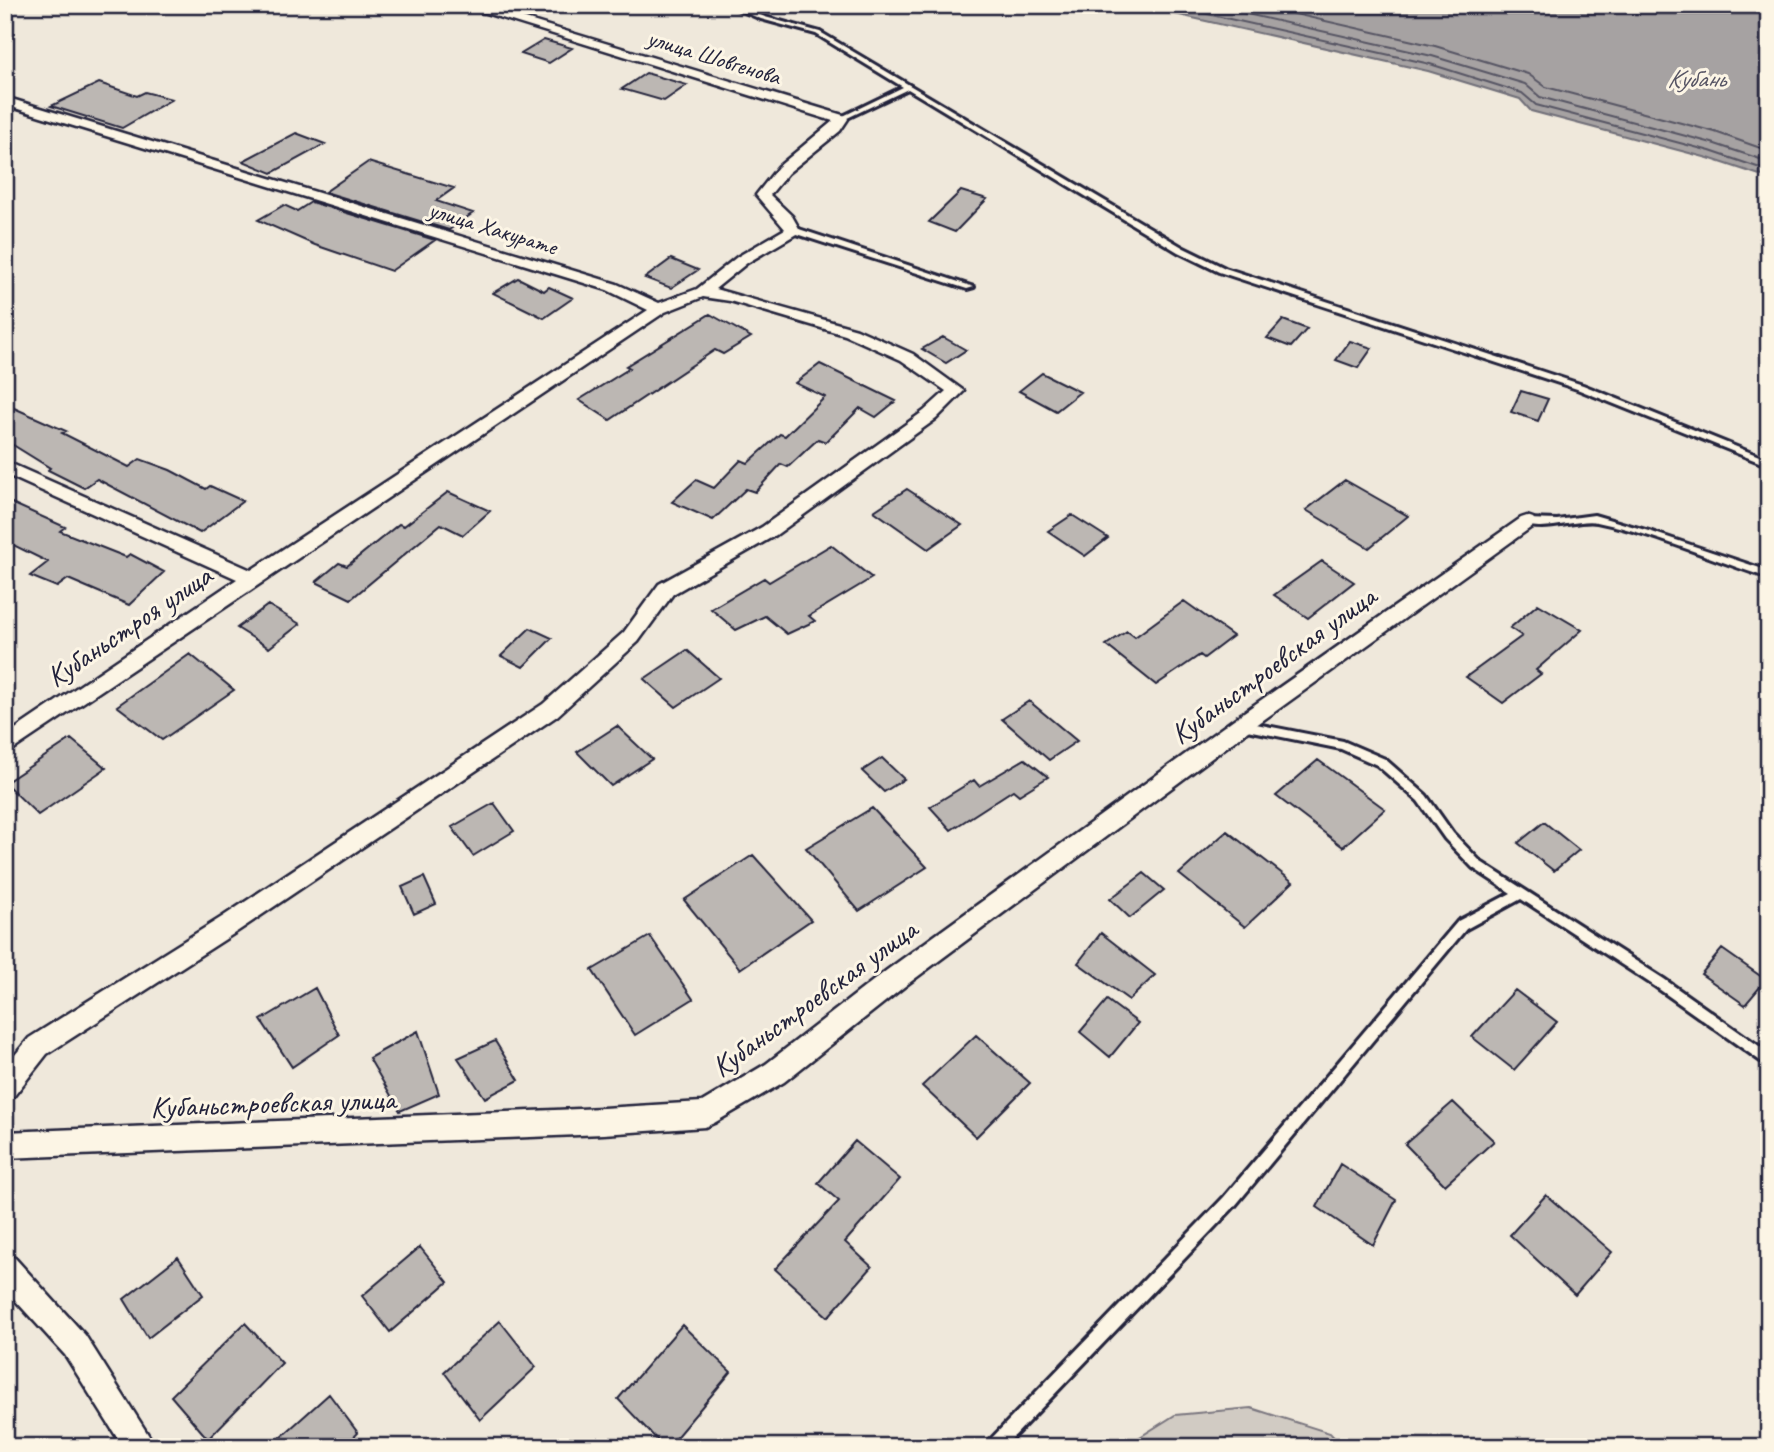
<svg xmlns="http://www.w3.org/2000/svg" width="1774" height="1452" font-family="Caveat,sans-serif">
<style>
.green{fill:#d1cbc3;stroke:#7a767f;stroke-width:2}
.water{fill:#a6a2a2;stroke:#716f79;stroke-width:2}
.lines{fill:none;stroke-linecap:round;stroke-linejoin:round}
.shore{stroke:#575564;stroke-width:2}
.building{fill:#bcb7b3;stroke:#22223b;stroke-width:2}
.service-casing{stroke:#22223b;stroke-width:6}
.minor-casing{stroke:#22223b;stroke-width:5}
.service{fill:#fcf5e5;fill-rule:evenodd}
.minor{fill:#fcf5e5;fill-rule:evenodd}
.labels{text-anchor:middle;stroke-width:6;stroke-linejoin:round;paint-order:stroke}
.far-street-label{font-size:24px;fill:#22223b;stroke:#fcf5e5}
.far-water-label{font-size:26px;font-style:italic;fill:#575564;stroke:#fcf5e5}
.street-label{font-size:30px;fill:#22223b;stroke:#fcf5e5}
</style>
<rect width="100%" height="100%" fill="#efe8db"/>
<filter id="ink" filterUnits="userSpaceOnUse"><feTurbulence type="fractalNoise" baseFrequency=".0143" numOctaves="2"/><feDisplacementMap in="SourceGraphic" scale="14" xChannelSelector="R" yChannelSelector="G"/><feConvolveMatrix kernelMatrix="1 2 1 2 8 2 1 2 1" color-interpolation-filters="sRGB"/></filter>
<g filter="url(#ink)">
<path class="green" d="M1251,1408l79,25 13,14h-219l51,-32z"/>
<path class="water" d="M1135,5h634v173l-61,-20 -177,-47 -11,-12 -92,-28z"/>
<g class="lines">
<path class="shore" d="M1167,5l263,59 92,29 14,12 174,46 59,20
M1207,5l225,51 93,28 15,13 172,46 57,19
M1255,5l180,41 93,28 18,13 169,45 54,19"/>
</g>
<path class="building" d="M544,40l28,8 -23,15 -28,-9z
M646,73l41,12 -23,16 -42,-12z
M99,83l38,13 8,-4 27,7 -50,29 -71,-22z
M296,133l29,11 -53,29 -29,-12z
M368,162l86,26 -18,13 37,12 -24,17 -124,-38z
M961,191l26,8 -32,33 -26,-10z
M311,202l124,38 -44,31 -76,-26 -57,-25 26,-15 13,6z
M671,259l27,11 -27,18 -26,-10z
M518,278l26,13 5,-4 24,11 -29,20 -51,-25z
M710,314l41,23 -28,17 -8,-4 -105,70 -31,-20 51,-32 -4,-2z
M1283,320l24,9 -16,18 -24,-9z
M943,337l23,13 -20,13 -24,-14z
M1350,341l22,7 -14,20 -22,-8z
M820,364l76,37 -20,16 -16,-9 -34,34 -8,-3 -30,28 -7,-3 -26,28 -9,-3 -33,31 -41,-18 24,-22 18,8 27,-28 7,3 32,-29 5,2 40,-39 -30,-14z
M1042,373l38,19 -24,19 -37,-20z
M1521,391l27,8 -10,22 -27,-9z
M5,404l61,27 -4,2 67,34 11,-8 30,11 36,19 4,-3 33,15 -43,32 -103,-54 -13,9 -36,-18 2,-2 -45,-28z
M1345,480l63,36 -39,32 -63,-38z
M907,489l55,36 -34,24 -54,-38z
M448,492l42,19 -27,24 -22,-11 -90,75 -35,-17 23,-19 8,3 52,-42 5,2z
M5,500l60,27 -5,4 66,26 4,-3 34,18 -35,33 -61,-26 -11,8 -27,-11 18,-14 -43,-21z
M1072,515l36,23 -23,18 -37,-25z
M831,545l41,33 -63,38 6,5 -28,13 -22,-18 -29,14 -25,-21 53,-31 5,4z
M1322,561l32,21 -46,36 -34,-23z
M1184,601l49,35 -29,22 -4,-3 -44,30 -50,-40 21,-14 8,6z
M1538,604l44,26 -46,40 5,4 -38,29 -37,-26 56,-41 -12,-8z
M268,605l32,19 -31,24 -32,-20z
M530,628l22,10 -29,29 -22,-11z
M687,650l32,28 -43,29 -32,-28z
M190,654l44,36 -72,50 -45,-34z
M1029,701l48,40 -28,19 -47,-41z
M617,726l35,33 -41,27 -34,-34z
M71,739l35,29 -68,47 -33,-32z
M882,758l22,21 -20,13 -22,-21z
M1025,759l23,18 -29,18 -6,-5 -62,40 -21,-23 44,-27 5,6z
M1318,760l67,49 -42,38 -67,-51z
M494,803l20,28 -41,25 -21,-29z
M872,808l55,59 -68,44 -53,-63z
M1544,822l35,28 -25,21 -36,-28z
M1227,831l66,51 -48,45 -66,-53z
M753,855l58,65 -71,49 -56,-69z
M1144,873l20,17 -34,28 -20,-19z
M424,877l12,27 -22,10 -12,-27z
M1101,933l54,42 -26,25 -51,-37z
M650,936l43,63 -58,36 -43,-65z
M1722,949l44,31 -21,25 -44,-31z
M315,988l24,47 -47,32 -31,-47z
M1515,990l42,32 -43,48 -42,-33z
M1107,1000l31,23 -28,34 -30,-25z
M418,1031l21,63 -39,17 -31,-53z
M976,1035l54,48 -54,54 -54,-51z
M495,1041l24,39 -34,18 -27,-40z
M1453,1102l41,39 -49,44 -40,-41z
M855,1141l45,38 -55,63 27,25 -44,50 -53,-48 64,-68 -21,-18z
M1340,1164l56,36 -23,45 -56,-38z
M1546,1195l66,57 -37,43 -65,-60z
M420,1247l28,35 -58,50 -28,-36z
M178,1257l25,38 -55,43 -24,-39z
M500,1321l36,46 -56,53 -36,-48z
M245,1323l37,40 -74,76 -37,-43z
M682,1325l49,47 -63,75h-4l-46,-48z
M329,1394l29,39 -14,14h-74z"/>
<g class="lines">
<g class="service-casing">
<path id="service" d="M728,5h9l28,12 55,15 364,216 41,20 358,117 186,75v6l-192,-77 -358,-117 -41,-20 -270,-163 -65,31h-4v-2l64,-31 -87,-53 -55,-15z
M790,228h6l178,59 -7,2 -177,-57z
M1594,515l58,17 117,39v7c-57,-18 -113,-44 -172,-56 -19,-4 -57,13 -75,0l5,-3 30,1z
M1241,721l102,20 42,18 41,36 27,38 28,29 183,117 105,74v14l-113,-80 -135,-88 -55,30 -232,278 -230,240h-18l2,-5 236,-245 234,-276 53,-28 -38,-25 -28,-29 -27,-38 -41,-36 -36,-16 -104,-21 -1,-3 1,-3z"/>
</g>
<g class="minor-casing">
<path id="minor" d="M460,5h19l367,111 2,3 -8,12 -52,42 -18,22 22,21 8,14 -2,3 -51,30 -32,26 142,40 56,25 51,37 -28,28 -160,116 -103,59 -35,48 -81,74 -319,215 -191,123 -33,42 -9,3v-32l24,-29 193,-121 321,-213 81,-72 35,-48 103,-57 162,-116 22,-20 -45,-31 -56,-25 -115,-34 -27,-4 -38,15 -660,443v-19l232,-157 -232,-105v-13l246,109 397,-260 -41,-20 -602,-185v-8l612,187 42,19 38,-14 40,-32 48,-28 -29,-34 22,-28 55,-46z
M1527,516l6,2 3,4 -3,4 -285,205 -343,255 -121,96 -70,41 -9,4 -102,7 -598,24v-26l598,-24 99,-6 64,-38 121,-94 347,-251 287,-201z
M5,1254l10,4 70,77 71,112h-33l-58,-92 -60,-66z"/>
</g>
<use href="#service" class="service"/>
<use href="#minor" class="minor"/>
</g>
</g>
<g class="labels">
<g class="far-street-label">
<text transform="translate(714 57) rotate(17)" y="8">улица Шовгенова</text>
<text transform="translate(493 228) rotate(17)" y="8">улица Хакурате</text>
</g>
<g class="far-water-label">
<text x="1696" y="87">Кубань</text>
</g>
<g class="street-label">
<text transform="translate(129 626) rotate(-34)" y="10">Кубаньстроя улица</text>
<text transform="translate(1273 665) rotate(-36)" y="10">Кубаньстроевская улица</text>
<text transform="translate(814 998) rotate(-36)" y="10">Кубаньстроевская улица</text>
<text transform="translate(273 1103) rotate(-2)" y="10">Кубаньстроевская улица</text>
</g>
</g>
<rect width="1774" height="1452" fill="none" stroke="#fcf5e5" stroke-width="28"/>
<rect x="14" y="14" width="1746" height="1424" fill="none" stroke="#22223b" stroke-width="2.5" filter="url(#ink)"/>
</svg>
